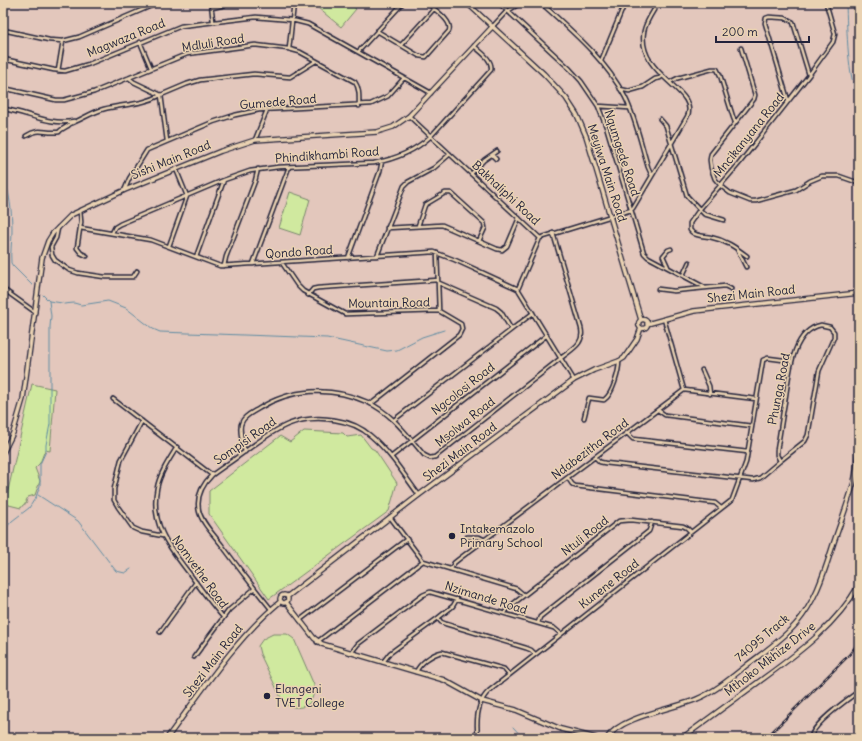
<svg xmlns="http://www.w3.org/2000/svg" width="862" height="741" font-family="Delius,sans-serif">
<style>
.green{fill:#d0e99f;stroke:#79866d}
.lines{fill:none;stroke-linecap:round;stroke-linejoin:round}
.stream{stroke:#5f8ca3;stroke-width:1}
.street-casing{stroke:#22223b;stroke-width:5.5}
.secondary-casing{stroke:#22223b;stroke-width:6}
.street{stroke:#ead2b2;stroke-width:2.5}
.secondary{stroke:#ead2b2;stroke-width:3.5}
.rail-casing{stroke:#22223b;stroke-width:2.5}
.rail{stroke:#ead2b2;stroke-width:1;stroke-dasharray:3;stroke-linecap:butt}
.poi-dot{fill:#22223b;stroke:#ead2b2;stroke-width:1.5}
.labels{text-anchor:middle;stroke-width:3;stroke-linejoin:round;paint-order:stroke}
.street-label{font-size:12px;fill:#22223b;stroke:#ead2b2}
.poi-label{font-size:12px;fill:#22223b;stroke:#ead2b2;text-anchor:start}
</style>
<rect width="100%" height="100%" fill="#e3c7bc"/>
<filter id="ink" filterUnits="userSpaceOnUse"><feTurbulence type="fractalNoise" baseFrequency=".025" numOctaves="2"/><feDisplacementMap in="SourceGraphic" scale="8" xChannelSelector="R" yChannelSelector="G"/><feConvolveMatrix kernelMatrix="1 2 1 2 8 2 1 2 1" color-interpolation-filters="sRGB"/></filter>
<g filter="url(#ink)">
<path class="green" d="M312,3h37l7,6 -15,18z
M290,192l20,7 -10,36 -21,-7z
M32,384l23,5 -5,62 -5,-1 -5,13 -5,5 5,13 -5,14 -7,2 -2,4 1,2 -4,2 -2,3 -16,-4z
M304,431l39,2 4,4 14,-2 10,13 4,2 22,33 -8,28 -120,88 -60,-85v-23l71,-55 10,6z
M273,634h14l7,5 20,46c1,21 -12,27 -30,19l-24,-50 -2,-8 5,-7z"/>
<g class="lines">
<path class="stream" d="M846,3c1,27 1,74 13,97
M3,175c7,18 9,37 9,56 0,11 -2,21 -1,32l2,3 19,19
M43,295l6,6 13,2
M64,304l10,-1 7,2 27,-4 18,7 27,21 7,3 167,6 60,13 10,-1 25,-13 22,-7
M38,495l40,26 38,50 9,2 6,-4
M3,531l9,-10 17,-13 7,-11 4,-11v-22l6,-13v-6l4,-21v-97l1,-11 -2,-15
M513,727l10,11"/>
<g class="street-casing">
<path id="street" d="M211,3l2,18
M499,3l71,66 11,12 17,25 9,23 37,124 4,4 56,30
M541,3c32,29 64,56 84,94 11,22 16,47 23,70l4,9
M212,8l13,-3 2,-2
M493,26l13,-14 15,-9
M3,30l46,10 14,1 16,-4 79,-34
M377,31l42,25 7,1 23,-26c4,-10 -14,-21 -22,-28
M140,42l11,26
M401,45l33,-36
M741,48l14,47 -1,4 -43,55 -1,6 1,8 4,11 6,7 9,7 20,8h6l40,-11 14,-9 12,-5h17l20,7
M289,49l5,-46
M358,52l45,-49
M3,59l51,11 11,1 24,-7 92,-38 75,-9 36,3 16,4 123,69
M601,61l24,-58
M58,71l5,-30
M129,78l5,4 27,13 26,-11 13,-4 54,-6 36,3 26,-16
M670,82l8,-4 34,-9h5l3,6 13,42 2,5
M3,88l53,12h8l30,-8 93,-38 68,-9 34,4 11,3 55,30c5,7 4,15 4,24
M620,89l9,2 14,-4 12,-8 5,-1 2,-2
M788,100l-23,-77 1,-5 3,-1 16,1 8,4 16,53
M598,106l31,2
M3,109c25,3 45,17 71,12
M409,116l131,122 -22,51 56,91
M660,119l6,7 21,70 17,18 20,6
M26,136c14,-9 18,-2 33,-4 3,-4 9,-5 11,-8 11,-4 22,-12 34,-15 20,-5 39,-4 57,-14l6,46
M255,140l12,-30
M492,155l4,4
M471,174l13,-14 13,-9
M125,189l4,-10 18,-29 66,-28 22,-7 24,-5 112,-6 17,-8 16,-18
M80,210l1,12 -4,26 4,5 6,3
M418,226l7,-21 20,-12h6l33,30 1,5 -6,13
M58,228l-2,10 -5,9 1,8 3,5 14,10 9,3 27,4h28l4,-6
M80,228l71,12 69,26 214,-14 21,8 63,29
M387,228l55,-3 55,24 5,1 5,-4 12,-28
M112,233l3,-6 5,-3 104,-44 26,-9 28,-4 96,-4c22,-4 41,-12 57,-27l60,-66c2,-10 -10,-18 -17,-24
M540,238l91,-28 2,-2 54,-91c14,-27 -51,-41 -43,-86 2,-10 9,-19 14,-28
M169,246l18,-50 -11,-27
M737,249l9,18
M437,253l2,58
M377,256l27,-70 4,-4 26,-14 16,-14
M747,256c-12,-9 -22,-16 -37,-19 -7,-1 -16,-1 -20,-7v-7l9,-13 39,-45 71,-90 24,-33 2,-8 -9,-31
M196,257l28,-77
M348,258l32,-87 2,-10
M282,263l15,22 6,6 42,23 94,-3 22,13 1,5 -3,6 -88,69
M253,264l36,-97
M224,266l2,-9 29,-76 3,-12
M668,267l-5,-11 5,-6 3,-1
M683,275l6,-13
M439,283l57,25 5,4 10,17
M3,289l32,23
M658,289l16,2 51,-5 6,3
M308,295l5,-6 5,-1 120,-8
M821,325l9,2 4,5v5l-15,34 -11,64 -3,6 -25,20 -3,-6v-5c3,-17 5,-33 8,-49 4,-24 6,-70 36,-76z
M702,370l7,16 1,8
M684,390l72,9
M113,399l99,76
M658,410l7,5 87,11
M584,418l5,-20 15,2c9,-6 15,-29 15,-39
M394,420l139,-107
M142,421l-21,39 -7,29v11l4,7 15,21 9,4 21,4
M627,433l6,6 115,13
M177,447c-8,13 -17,26 -20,41 -7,36 12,59 32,85 11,15 22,30 34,44
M245,452c-2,-7 -7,-24 -3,-30 2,-6 11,-10 16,-13 33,-21 73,-23 109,-7 25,11 40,33 57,53l6,3 5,-1 126,-99c11,-9 24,-14 20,-30l-28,-95
M391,457l156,-122
M595,457l5,5 5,1 148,17 7,-2 20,-17
M568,478l4,6 3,2 140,17 6,5
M390,517l33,44 94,28 7,6
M467,537h12l6,3
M451,569l3,-6 5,-4 225,-169 -20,-71
M271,609c-17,-21 -34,-43 -50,-65 -8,-10 -19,-21 -22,-33 -3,-14 3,-26 13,-36 11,-8 23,-16 35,-25 28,-21 51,-37 88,-30 13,2 26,7 36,16 19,16 33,39 48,59
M505,613l3,-5 5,-4 106,-83 12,-1 52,6 4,2 4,4
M438,618l15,-12 4,-7
M300,620l107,-81
M538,623l2,-6 5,-4 104,-82 3,-9
M160,632l36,-50
M317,642l106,-81
M859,650v2
M351,653l7,-9 65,-49 7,-3 124,36 7,6
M194,657l35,-47 25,-21
M383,662l7,-9 48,-35 3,4 5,2 80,24 5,2 4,4
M416,672c4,-9 16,-18 26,-20l62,17 5,6
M478,738c-2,-16 -2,-35 11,-47l243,-191 14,-38 17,-102 5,-2 23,3
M811,738c0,-13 37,-39 48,-47"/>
</g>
<g class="secondary-casing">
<path id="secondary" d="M467,3l77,71 22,24 11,17 9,21 10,33 45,151
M638.5 324a4.5 4.5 0 1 1 9 0a4.5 4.5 0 1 1-9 0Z
M647,324l47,-13 165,-18
M3,453l10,-20 10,-34 19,-141 6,-17 5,-8 18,-18 54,-25 96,-39 34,-11 122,-8 16,-5 16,-11 84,-90
M280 599a4 4 0 1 1 8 0a4 4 0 1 1-8 0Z
M288,596l131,-101 155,-115 20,-10 25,-9 5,-3 13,-19 4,-11
M286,602l28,36 8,6 122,36 38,21 34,9 45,19 35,9
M167,738c35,-47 68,-99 114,-137
M607,738c14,-22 67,-29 90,-39 19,-8 35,-22 50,-34 17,-13 35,-25 49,-41 20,-23 28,-51 37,-79 7,-21 15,-42 21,-63 4,-16 4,-33 5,-49
M682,738c27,-20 55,-40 82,-60 37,-27 72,-53 95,-93"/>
</g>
<use href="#street" class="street"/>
<use href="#secondary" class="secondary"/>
<g class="rail-casing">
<path id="rail" d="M766,738l83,-83 10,-13"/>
</g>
<use href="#rail" class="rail"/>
</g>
</g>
<g class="poi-dot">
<circle cx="452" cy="536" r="4"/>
<circle cx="267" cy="696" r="4"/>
</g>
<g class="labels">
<g class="street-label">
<text transform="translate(126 38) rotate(-22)" y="4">Magwaza Road</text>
<text transform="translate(213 43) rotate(-9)" y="4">Mdluli Road</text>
<text transform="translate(278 102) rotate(-5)" y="4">Gumede Road</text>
<text transform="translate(749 135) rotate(-51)" y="4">Mncikanyana Road</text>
<text transform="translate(622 153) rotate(72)" y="4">Nqumgede Road</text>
<text transform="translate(327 155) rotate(-4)" y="4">Phindikhambi Road</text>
<text transform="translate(171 160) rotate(-22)" y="4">Sishi Main Road</text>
<text transform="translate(607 173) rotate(72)" y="4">Meyiwa Main Road</text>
<text transform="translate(506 193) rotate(43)" y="4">Bakhaliphi Road</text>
<text transform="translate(299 252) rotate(-4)" y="4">Qondo Road</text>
<text transform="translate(751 294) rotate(-6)" y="4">Shezi Main Road</text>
<text transform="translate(389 303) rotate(-1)" y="4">Mountain Road</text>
<text transform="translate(463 389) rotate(-38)" y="4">Ngcolosi Road</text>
<text transform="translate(779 389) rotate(-79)" y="4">Phunga Road</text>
<text transform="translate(465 422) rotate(-38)" y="4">Msolwa Road</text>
<text transform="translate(245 441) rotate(-35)" y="4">Sompisi Road</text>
<text transform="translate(590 449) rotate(-37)" y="4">Ndabezitha Road</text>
<text transform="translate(460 452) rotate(-37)" y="4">Shezi Main Road</text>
<text transform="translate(585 536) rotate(-38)" y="4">Ntuli Road</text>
<text transform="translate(200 572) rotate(54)" y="4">Nomvethe Road</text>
<text transform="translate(609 584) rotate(-38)" y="4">Kunene Road</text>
<text transform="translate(486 598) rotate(17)" y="4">Nzimande Road</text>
<text transform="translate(762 638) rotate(-40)" y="4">74095 Track</text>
<text transform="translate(770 659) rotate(-38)" y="4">Mthoko Mkhize Drive</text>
<text transform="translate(213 661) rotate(-52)" y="4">Shezi Main Road</text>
</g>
<g class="poi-label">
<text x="460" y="533">Intakemazolo<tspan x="460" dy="14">Primary School</tspan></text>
<text x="275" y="693">Elangeni<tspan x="275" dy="14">TVET College</tspan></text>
</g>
</g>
<rect width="862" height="741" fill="none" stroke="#ead2b2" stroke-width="16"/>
<rect x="8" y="8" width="846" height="725" fill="none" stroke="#22223b" stroke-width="1.5" filter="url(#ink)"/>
<path d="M716 36v6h93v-6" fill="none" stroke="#22223b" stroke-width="2"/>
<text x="722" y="36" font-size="12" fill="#22223b" stroke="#ead2b2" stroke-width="3" paint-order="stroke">200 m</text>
</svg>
